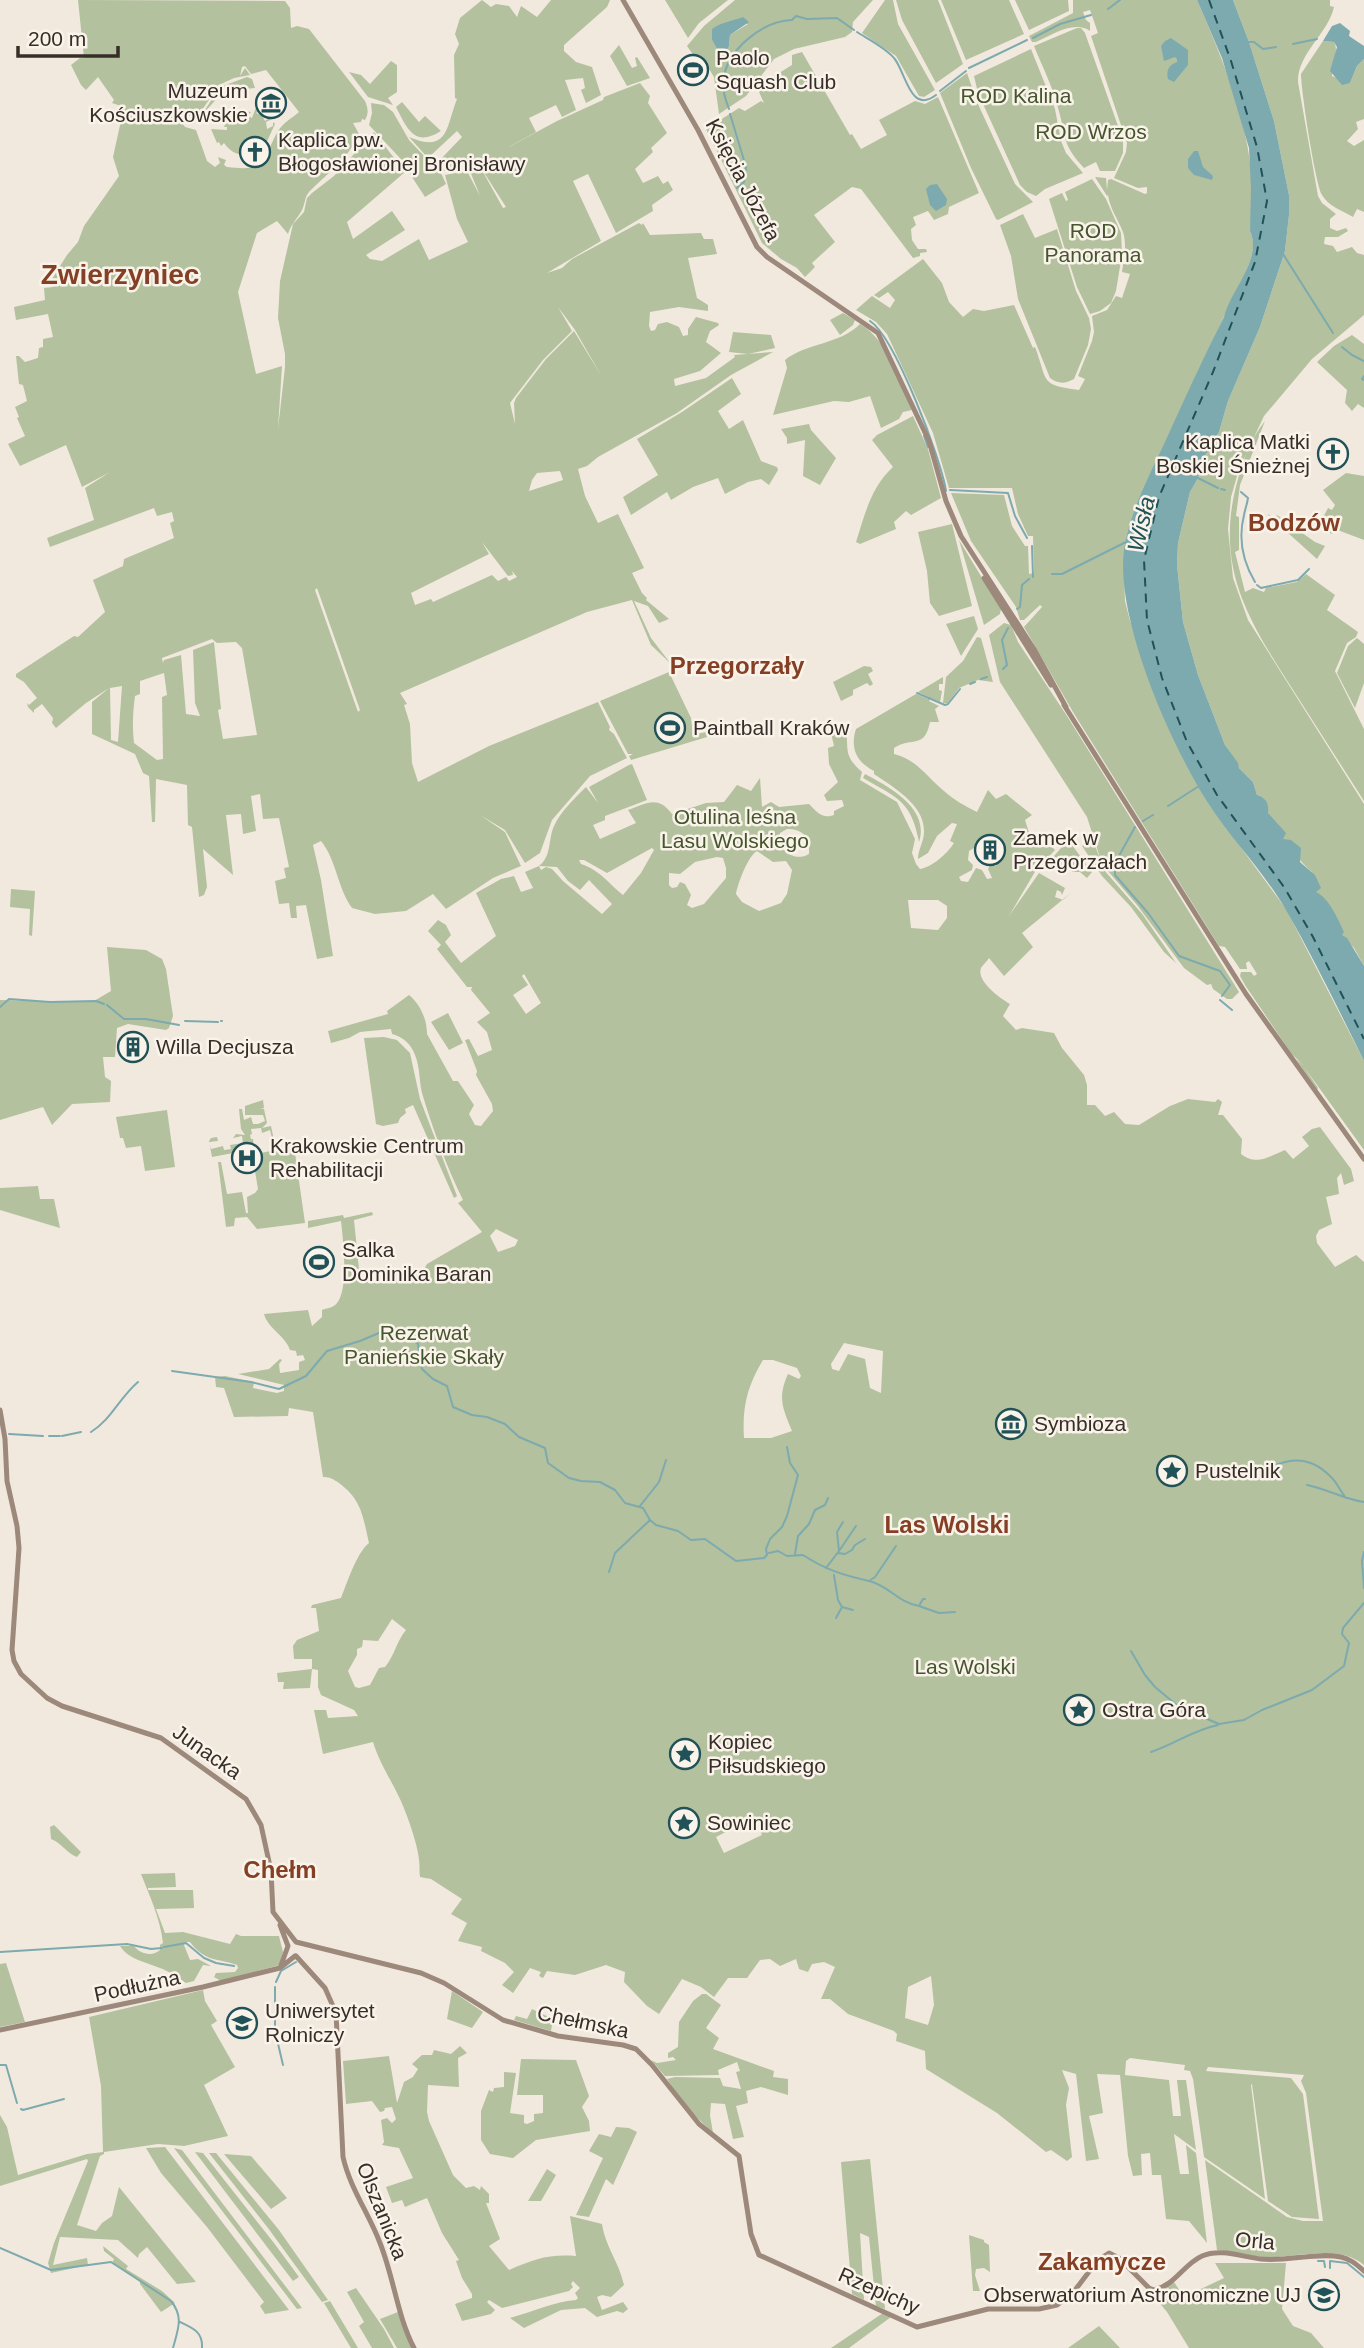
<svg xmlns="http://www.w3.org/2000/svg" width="1364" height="2348" font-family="Arial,sans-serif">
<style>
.green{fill:#b3c19e;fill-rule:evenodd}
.water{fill:#7daaae}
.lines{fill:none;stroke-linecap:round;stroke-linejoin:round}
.stream{stroke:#7daaae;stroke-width:2}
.ferry{stroke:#205258;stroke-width:2;stroke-dasharray:9 7;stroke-linecap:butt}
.secondary{stroke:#9d897b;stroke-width:5}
.labels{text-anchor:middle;stroke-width:5;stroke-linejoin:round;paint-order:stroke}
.poi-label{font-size:21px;fill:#372e29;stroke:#f9f3ea;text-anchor:start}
.park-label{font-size:21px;fill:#45552d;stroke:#f9f3ea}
.street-label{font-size:21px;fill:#372e29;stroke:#f9f3ea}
.water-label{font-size:23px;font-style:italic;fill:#205258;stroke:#f9f3ea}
.quarter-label{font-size:24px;font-weight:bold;fill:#843f24;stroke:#f9f3ea}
.district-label{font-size:28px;font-weight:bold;fill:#843f24;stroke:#f9f3ea}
</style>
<rect width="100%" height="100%" fill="#f2e9de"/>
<path class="green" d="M78,0l207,1 5,7 1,20 6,-2 12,3 56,72c3,7 4,12 0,19l-3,-1 -1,3 -8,1 6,11c-11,25 -30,38 -48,56 -7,6 -5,12 -9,20 -5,9 -11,14 -14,24l-11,-13 -20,12 -19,59 18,82 26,-8 -4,63 7,-62v-13l-7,-36 2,-37 13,-57 11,-12 3,-14 5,-5 22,-17 40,-44 31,40 -58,50 6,17 39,-28 13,19 -39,25 4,4 12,2 37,-22 10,21 39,-18 -11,-23 -12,-44 22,-4 13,25 -10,-25 13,1 20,36 3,-1 -23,-36 -12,-2 15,-10c-15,7 -37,21 -51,6l27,-28 -5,-6 -29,27 -19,-21c40,17 37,-11 48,-38l-2,-1 -1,-43 5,-11 -4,-10 5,-16 22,-18 9,7 5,-3 13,2 8,11 4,-11 16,11 14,-17h59l-3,7 -43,38v6l12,11 16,5 9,28 -15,8 -5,-13 4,-2 -2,-10 -18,2 11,30 -14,7 -6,-12 -27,13 7,14 -42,23 63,-34 46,-21 1,-3 36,-14 10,13 -2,7 19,30 -16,15 2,4 -18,17 8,14 15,-7 5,8 5,-3 5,9 -21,15 1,6 -37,22 -28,-59 -15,7 28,60 -54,32 15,-5 10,-9 67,-36 3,2 1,-2 7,12 51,-2 3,6h9l4,15 -29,4 9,40 11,7v6l-29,-4 -29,5 -1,14 2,5 4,-1 3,-6 9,-2 12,5 4,9 5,-1v-6l8,-12 22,6 1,2 -9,6 -4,11 15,11 -21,18 -26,8 1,7 31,-8 29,-21 -1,-2 39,-3 -42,23 -54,38 -79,44 -11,9 -9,3 7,27 13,27 20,-9 26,54 -12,5 10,20 5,5 -1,2 23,19 -10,4 -11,-17 -14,-5 17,37 23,30 -1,1 -4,-7 -18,-17 -19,-45 -45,12 -187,81 7,11 -3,1 6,19 2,39 6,19 71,-36 109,-44 12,25 -1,3 5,4 13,24 -37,18 -38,44 -12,33 -15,10 -20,-33 -25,-15 25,17 16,34 -28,12 -47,31 -13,-15 -27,17 -31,3 -23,-6c-15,-21 -15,-47 -31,-67l-8,4 8,35 12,76 -16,3 -11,-54 -10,1 1,12h-6l-2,-15 -10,1 -4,-23 11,-3 -2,-10 5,-1 -10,-49 -16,1 -3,-25 -9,2 5,35 -13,3 -2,-20 -15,1 7,60 -30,-26 4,38 -3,8 -5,2 -7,-70 -4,-2 -1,-40 -31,-6 -1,43h-3l-3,-46 -6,-3 -8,-19 -43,-20v-32l17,-14 -23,15 -30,25 -4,-5 1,-5 -11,-14 -8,6v3l-6,-6 -1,-4 2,2 8,-7 -13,-16 -8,-5v-3l58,-38 4,1 27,-25 -12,-32 30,-14 1,-7 50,-21 -4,-15 4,-2 -2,-9 -15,4 -3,-8 -104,39 -3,-9 47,-18 -9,-32 25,-16 -28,15 -16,-42 -46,21 -12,-22 17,-8 -8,-18 2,-1 -4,-10 12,-6 -4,-16 -4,-1 -3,-28h3l6,6 13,-4 1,-10 4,-1v-8l10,-2 -5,-23 -32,6 -2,-13 31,-7 -1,-12 9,-1 -1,-8 15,-24 11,-13 6,-16 35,-50 -6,-19 11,-50 -12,-4 2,-3 -16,-23 -12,13 -5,-5 -10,-20 9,-7h4zM245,66l6,8 15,-4 33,42c-7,6 -16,11 -21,19 -17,30 -9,41 -51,36l-3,-2 2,-5 -8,-3 2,6 -5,4 -8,-6 -11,-31 -11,-3 -5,-7 11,-5 7,-6v4l4,-3 17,-25 15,-7 16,-3 -5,-7 -5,8 2,-9zM558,307l17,23 27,47 -28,-46 -28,28 -30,39 -2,5 1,21 -5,-21 3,-4 30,-39 29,-29zM560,471l3,9 -34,11 3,-11 5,-7zM482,542l26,34 5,-1 -1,-4 5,6 -8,4 -3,-4 -8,4 -6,-6 -59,27 -2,-3 -16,6 -4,-12 78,-39zM317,588l43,122 -2,2 -43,-122zM212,639l5,4 19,-1 6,6 15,87 -34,4 -5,-29 3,-1 -7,-67 -21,8 2,53 5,13 -14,-2 -5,-59 -17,5 -1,3 -1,-5zM164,673l3,22 -5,2 1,62 -6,1 -23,-17c-2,-16 -1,-32 1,-47l5,-2v-13zM122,686l-4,56 -7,-2 -1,-52z
M665,0h63l-29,23 -11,15z
M735,0h138l-20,22 -1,10 -7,5 -51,12 -20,10 -28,37 -27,18 -5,-37 -13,-21 -5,3 -9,-13 17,-20zM724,23l24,1 -18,11 -1,11 -12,1 -5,-7z
M885,0h8l5,24 37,66 -11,7 -5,-1 -23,-40 -34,-23z
M896,0h42l25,64 -27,19 -34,-63z
M941,0h68l15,34 -58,26z
M1015,0h53l1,11 -40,19z
M1073,0h124c31,72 65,151 53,231 11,21 -10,51 -19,70 -41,88 -72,182 -107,273l1,27 5,20 60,150 19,33 77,105 78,152v89l-60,-83 14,21 -1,2 -21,-31 7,6 -12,-12 -46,-68 -5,-9 1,-4h10l3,4 3,-2 -8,-13 -3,2 1,6h-7l-15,-22 -6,-1 -146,-234 -49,-85 18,-20 -2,-2 -16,15h-4l-4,-13 -45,-66 -20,-48 53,2 8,31 13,20h3l1,28 5,-1 -1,-37h-5l-10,-22 -6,-26h-63l-16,-55 -46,-99 -11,-12 -20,-12 16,-14 18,12 5,-8 -7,-8 -9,6 -5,-3 49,-36 19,24 7,19 14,15 10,-8 11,2 30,-6 19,43 2,-1c13,34 4,38 44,43l6,-11 -7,-3 14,-35 2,-9 -2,-16 15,-6 9,-14 6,2 8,-24 -8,-2c2,-13 5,-28 1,-40 -5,-13 -13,-23 -15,-37l-1,1 -12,-19 11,1 1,12 1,-10 3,-1 34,15 2,-1v-6l-9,1 -24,-10 12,-26 1,-9 -36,-107 7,-3 -8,-23 -7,2 3,8 4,3v8c-16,-11 -38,4 -54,11h-4l-3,-6 44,-23z
M1233,0h97v6l4,1c-6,27 -37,47 -36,75l20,114 4,7 14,11 -6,5v9l7,3 9,-3 2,3 -10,6h-13l-1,7 9,2 4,6 15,-5 5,6 7,2v60l-52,44 -48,57 -25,53 -8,28 -3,32 5,49 15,42 116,184v162l-10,-18 -12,-13 -6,-19 -21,-23 -3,-21c-13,-11 -40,-44 -45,-60 -2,-9 1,-14 -10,-17l-4,-13 -14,-14 -2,-5 -12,-18 -27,-70 -15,-53 -6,-57 1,-22 12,-51 8,-14 4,-17 17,-29 9,-31 32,-74 25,-76 4,-36v-20l-15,-74 -25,-79z
M1077,28h4l4,5 38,107v13l-8,18h-15l-4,-9 -12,6c-23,-25 -17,-30 -26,-60 -5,-21 -16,-42 -24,-62z
M1323,41l11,1c5,9 -1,21 -2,34l18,7 7,-17 7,-7v60l-8,3 2,7 -11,12 7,5 10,-6v72l-7,-3 -4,8c-10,-6 -25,-11 -31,-22 -7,-13 -21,-105 -21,-121z
M619,45l13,23 5,-2 -2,-8 2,-1 13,21 -23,8 -17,-30z
M1031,49l24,60 6,32 5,12 17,20 -38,16 -9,7 -9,-4 -7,-7 -42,-92 -4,-17z
M802,52l48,83 2,-1 9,15 26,-14 -8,-15 36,-19 10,3 13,-7 41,96 -30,14 -1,7 -14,6 -6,-9 -15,6 3,8 -5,4 1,11 6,9h8l1,3 -7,1v3l-7,2 -52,-69 -9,-2 -38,28 21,27 -23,21 3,4 -10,10 -8,-9 -16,-9 -19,-16 -56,-114 33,-21 6,3 16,-10 3,2 -5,-11 4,-9 29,-18v-10z
M391,61l6,4v27l-9,6 5,7 -25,-8 -19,-25 12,3 9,9z
M967,73l10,29 38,82 18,18 -35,18 -2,-1 -25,-51 -31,-75z
M247,77l5,2 3,9 -29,3 -1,-3h-4l-2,4 2,2 -20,22 19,-29z
M262,101l2,7 -8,5 5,2 4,-3 2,3 -3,-2 -2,3 3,5 3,-2v-3l4,3 -6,3 1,7 6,-3v-4l2,2 -11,24 -4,1 2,-2 -4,-3 -8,6 1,6c-12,-1 -19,-2 -27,-13l-3,3 -2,-4 -2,1 -6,-14 16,1v-3h-3c5,-13 13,-18 27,-15l-3,4 4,2 5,-13z
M402,102l17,20 6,-6 16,15c-27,17 -34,-3 -45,-24z
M371,103l13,2 9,7 16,28 33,35 4,9 -21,13 -26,-40 -30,-32 3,-12z
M1092,179l14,20 15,34 1,21 -6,37 -5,12 -11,8 -10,3 -13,-27 -28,-88 13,-6 4,8 2,-1 -3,-8z
M1023,214l12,24 22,-9 19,62 13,27 2,11 -3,16 -14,34c-9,5 -16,5 -24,-1l-32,-79 -7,-43 -11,-31z
M843,313l12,7 -2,5 -13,10 -10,-15z
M860,324c28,16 39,57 52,86l-9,2 -4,7 -18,9 -11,-32 -21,6 -15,-1 -61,14 14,-47 -2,-8c23,-18 54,-15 75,-36z
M733,332l38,3 4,13 -27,6 -19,-2z
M1352,335l12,9v64l-6,-4 -6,7 -7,-8 2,-13 -30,-28 17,-16z
M732,378l9,16 -23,17 11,18 14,-9 18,41 16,6 1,3 -9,15 -8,-6 -13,3 -23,12 -7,-16 -25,9 -22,13 -4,-8 -36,23 -8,-18 35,-22 -21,-36 45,-27z
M913,416l15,33 13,49 -30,17 -5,-4 -12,11 2,7 -36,15 -4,-2c9,-28 15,-55 37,-75l-21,-27 5,-5z
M1265,421l-25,64 -4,31 3,1v33l-4,2 10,40 8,-4 11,4 2,-4 31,-6 9,-8 29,21 -8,15 31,22 -2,5 -9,6 -12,28 29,58v72c-23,-36 -46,-72 -69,-108 -46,-72 -82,-125 -57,-214 5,-20 14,-42 27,-58z
M809,424l2,6 25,28 -16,27 -17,-9 2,-36 -18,4v-6l-6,-9z
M1346,473l18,3v64l-29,-11 -3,5 -14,-7 10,-19 4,2 3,-5 -12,-15z
M1267,514l8,4 2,-3 38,27 10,4 -8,13z
M952,524l20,82 -33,10 -9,-13 -3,-32 -9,-39z
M959,540l42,69 -1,5 -16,11z
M974,616l4,13 -17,27 -15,-32z
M1004,623l7,2 7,17 49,74 172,276 -7,7h-5l-14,-10 -2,-5 -4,1 -23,-17 -47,-63 -35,-41 -15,-47 -87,-135 -11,-47z
M977,637l4,1 12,44 -15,-2 -19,8 -11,15h-5l3,-26 17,-16z
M1357,638l7,6v39l-9,25 -18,-35 11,-27z
M864,666l7,1 2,4 -5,3 5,10 -3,2 -3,-3 -14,7v5l-12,6 -8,-19z
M669,672l22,46 2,17 13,-3 1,5 -76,23 -2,-4 4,-2h-5l-28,-53z
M943,677v7h-4v6l3,1 -2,11 -9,-4 -2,3 10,5 -4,3 4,13h-9c-6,28 -17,14 -36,26v6c22,5 33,23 50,37 10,9 21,15 33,21l11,-22 8,9 10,-5 26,21 -7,5 6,19 6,-6 18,17 -19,20 -27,46 30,-43 26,15 -3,7 -1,-3 -4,-2 -2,7 8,3 9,-8 -50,41 11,14 -29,29 -15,-18c-1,2 -7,8 -8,10 -5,13 19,30 29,36l-7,12 13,14 6,-2 32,5 8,15 22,27 3,10v20h8l10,11 9,-4 11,12 14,1 31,-19 18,-7 27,3 3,-3 4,3 -4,13h5l19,24 -1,15c16,12 27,3 44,-4l8,9 16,-13 -7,-9 10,-8 8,-2 31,42 3,12 -10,4 -3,-12 -4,5 2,16 -13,3 6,27 -13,6 -3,6 1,7 18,24 21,-12 8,7v1003c-26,-22 -66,-7 -97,-8 -17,0 -33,-6 -50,-7l-12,-90 82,57 16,4h20l-17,-128 -5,-12 3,-6 -96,-8 -2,4 85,7 12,16 16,125 -27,-2 -24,-16 -16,-117 -1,1 14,114 -61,-42 -11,-78 -3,-8 -6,-1 1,-5 -55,-7 -4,3 -1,14 44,5 4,36h8l-4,-36h9l10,70 -22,-16 6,40h9l-3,-29 10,8 11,90 -18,-22 -23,-2 -5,-44h-9l-2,-22 -9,1 1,21 -9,1 -5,-20 -8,-81 -23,-1 6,39 -14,3 10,43 -13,2 -10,-87 -14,-4 7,18 -3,17 6,52 -5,4 -16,-11 -5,2 -49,-39 -71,-44 -1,-18 -29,-10 1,-7 -3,-3 -46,-17 -18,-15h-9l14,-32 -11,-5 -12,2 -4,8 -9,-3 -3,-10 -16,7 -10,-7 -10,1 -13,18h-19l-14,19 -13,-10 -19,-8 -23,35 -12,-8 -23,-24 1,-10 -19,-7 -31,10 -28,-4 -4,7 -4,-2 2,-4 -11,-4 -17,25 -11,-8 12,-13 -9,-9 -24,-12 1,-4 -24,-6 9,-18 -16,-9 11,-15 -31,-20 -11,-2c-1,-6 0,-11 -1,-17 -1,-15 -13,-49 -20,-63 -9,-19 -20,-35 -26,-55l-50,12 -9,-44h12l2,8 30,-2 -4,-6 -33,-15 -3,-8v-17l-6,-1 -2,19 -27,1 1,-7h-6l-1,-9 35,-4v-10h-18l-1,-13 4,-6 22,-9 -3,-23h-5l1,-3 29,-7c6,-15 16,-46 28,-55 -6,-26 -7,-43 -30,-60 -6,-4 -9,-6 -16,-6l-10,-65 -24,-4 -1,8 -54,1 -10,-29 -8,-1 -1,-10 10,-1 29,6 -1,6 24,5 7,-2v-6l-46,-11 31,-5 11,-10 2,1 -3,4 1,9 19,-3v-8l6,-2 -2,-5 -6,1 -1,-5 -6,-1c-5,-15 -22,-21 -26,-36l44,-4 4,16 10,-9v-7c5,-2 11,-2 15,-7 12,-14 6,-64 4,-82l-33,7v-7l35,-6 1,3 28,-6 1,3 -19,5 6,59 24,-4 1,-4 36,-3 2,3 4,-7 55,-32 -24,-29 5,-3c-16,-32 -31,-73 -41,-107 -3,-13 -2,-26 -7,-38 -4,-11 -12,-18 -23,-21l-1,-5 -31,3 -11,6 -18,5 -3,-12 60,-17 -1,-3 22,-16c11,9 18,24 18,39l26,47h5l16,24 -5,9 6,11 6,1 12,-15 -1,-7 -16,-29 1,-4 -12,-31 4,-1 9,17 14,-6 -5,-18 -10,-10 13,-9 -19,-23 1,-3h-5l-30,-38 4,-4 -13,-14 10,-11 8,5 5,10 -6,7 16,21 35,-27 -20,-43 25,-14 13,-3 7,16 12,-4 -8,-16 14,-6 2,4 5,-3 6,2 11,12 39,33 10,-10 -23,-24 -9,10 -12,-9 -11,-14 -18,-1c13,-10 9,-27 15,-40 7,-15 20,-27 32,-39l12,16 -9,-16 40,-22 3,-1 15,36 -42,16v4l-12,5 7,14 36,-16 -8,-13c19,-7 30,-15 44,4l34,-11 18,-1 13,-17 14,6 9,-13 2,29 9,-5 8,5 30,-3c9,9 13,15 25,11v-4l10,-5 -2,-6 -15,1 -3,-6 14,-13 -9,-18 -1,-16 6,-2 -3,-13 15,-3c3,20 -3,25 16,42l-2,8 37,22 18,37 -3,14 4,11 4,5c12,-2 27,-15 34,-26l-4,-2 7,-17 -5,-1 -15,13 -9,17 -10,6c0,-10 6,-17 6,-27 1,-27 -31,-45 -50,-58v-3c-18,-9 -24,-24 -18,-42l60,-35 12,5 1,-2 -11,-5zM787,829c17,0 23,9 22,25 -15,9 -32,-5 -29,-21zM989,837h7l3,2 -6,6 4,9 -1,12 -6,-1 -2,4 4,9 -5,1 -5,-9 -6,-2 -8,14 -7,-1 -2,-4 13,-7 1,-5 -5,-5 1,-9 5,-3 2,-6zM652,848l2,2 -13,23 -18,22c-16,-13 -22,-24 -42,-31l-2,-4h5l23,13zM757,851l16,11 13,-1 6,9 -5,24 -6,9 -22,8 -17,-9 -6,-8c2,-11 12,-38 21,-43zM717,857l6,1 3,10v10l-22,26 -12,4 -5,-3 4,-10 -6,-11 -5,-2 -3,5 -5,1 -3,-3v-12l11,1 15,-12zM908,900h30l9,6v12l-9,12 -27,-2zM524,974l17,29 -15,11 -13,-19 15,-10 -6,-9zM496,1229l22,11 -3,6 -17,6 -8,-16zM844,1343l39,8 -2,42 -11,-5 -5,-29 -17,-5 -9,17 -7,-2 -1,-5zM763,1360h10l24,8 4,8 -2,3 -11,-5c-11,24 -5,35 4,57l-21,7h-27c-2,-30 3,-52 19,-78zM392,1619l14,11c-10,12 -11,25 -21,37l-6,1 -9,17 -11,3 -4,-1 -7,-16 9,-16v-6l5,-2 1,-7 15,1zM753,1818l9,17 -38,18 -8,-16zM931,1976l3,29 -6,20 -23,-7 3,-31z
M865,774c24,13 65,34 54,68 -8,-42 -22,-44 -56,-64z
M1093,840l11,30 39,45 33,48 -12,-11 -33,-45 -29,-31 -20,-30z
M1067,841l5,4 20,27 -5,6 -7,-6h-8l2,-6 -5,-6 -7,9 -11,-4 -9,5z
M11,889l24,2 -3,45 -3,-1 1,-26 -20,-2z
M107,947l39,3 16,9 4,10 7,47 -4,12 -3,2 -38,-6 -11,4 -2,29h-12l2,20 6,4 -1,21 -38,2 -20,21 -9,-18 -43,13v-120l84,2 10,-1 17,-10z
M448,1013l15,30 -14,7 -18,-28z
M384,1037l13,3 13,13 10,46 37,97 -3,2 -41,-93 -8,4 1,4 -6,5 -2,5 -15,3 -7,-2 -12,-86z
M263,1100l1,8 -4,1h4l3,14 -5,5 9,-2 4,19 -1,1 -4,-16 -8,3 -1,-5 -10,1 1,5 -2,1 1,4h2l1,10 -42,8 -3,-16 2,-3 6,-1 1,4 -9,1 2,7 12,-3 1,4 7,-1 -1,-4 13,-2 -1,-7 -9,2 3,-4 9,1 -4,-6 -2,-20h3l2,11 7,-3 2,7h5l7,-3 -2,-6h-18v-9z
M167,1110l8,57 -30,4 -4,-25 -15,2 -3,-10h-3l-4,-21z
M294,1146l11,77 -48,6 -10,-12 -12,1 -1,8 -8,1 -8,-65h3l6,32 15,-2 4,21h2l-1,-16 8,-4 3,-4 -5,-30 8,-2v-4z
M38,1186l2,13h14l6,29 -60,-18v-22z
M54,1825l27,27 -4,5c-11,-4 -15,-14 -26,-18l-1,-12z
M175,1873l1,14 -28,1v2h45l1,18 -38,1 9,24 18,-1 47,12 6,-10 5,2h38l4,16 -3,13 -59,16 -7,-4 2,-4 19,-1 3,-4 -1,-3c-20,-7 -32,-3 -47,-23h-4l-2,3 6,15 8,-1 13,7 -8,-1 -9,16 -8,2c-8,-5 -17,-12 -26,-15 -14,-6 -31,-8 -40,-22h14c6,8 18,11 26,4v-5l3,-2c-3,-25 -13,-46 -22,-69z
M6,1963l19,59 -25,5v-63z
M203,1990l2,11 12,20 -6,4 24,42 -31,18 24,51 -44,10 -26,-2 -54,8v2l-4,2 -23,69 19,6 6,-8 10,-7 7,-29 77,95 -19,2 -30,-37 -8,7 -1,4 -20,-18 -58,-3 -7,28 34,-7 1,7 -37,8 -3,-10 6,-20 34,-82 -1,-2 -87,27v-71l7,12 11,48 69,-21 16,-2 -2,-66 -12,-69z
M452,1991l31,21 -11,16 -25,-9z
M702,1994h4l15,11 -15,23 13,10 -6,11 61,22 -1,6 15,2v16l-27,-8 -15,4 2,12 -12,3 8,31 -11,2 -8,-35 -14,-1 -1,12 3,18 -29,-28 -17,-26 8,-2 45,1 3,8 18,3 -5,-17 4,-1 -3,-9 -19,8 1,5 -54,1 -14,-16 6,3 19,-3 -3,-3 -5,1v-5l10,-6 1,-25 14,-21z
M532,2009l21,10 -2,12 -37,-11 2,-4 11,3z
M460,2046l7,7 -9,5 1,29 -31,-2 -1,27 2,9 24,54 13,13 8,-2 6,4 1,-4 8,8v9h-3l14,36 -11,7 20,24c26,-11 39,-16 67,-14l-6,-40 32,8c3,22 17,38 22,61l-13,12 -9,-2 -5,2 5,13 21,-8 5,7 -5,4 -6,-2 -20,6 -12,-9 -24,2 -37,18 -14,-10c22,-6 43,-16 66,-18l2,-2 -3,-5 5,-5 -7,-7 -2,3 2,3 -4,4 -67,17 -13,-8 -2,2 8,8 -4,4 -29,7 -7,-17 17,-6v-4l-10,-16 -6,-17 3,-1 -17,-27 -15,-35 -22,9 -3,-7 -10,3 -6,-16 27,-9 -14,-30 -17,-3 2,-3 -3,-22 6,-2 5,5 4,-4 -4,-12 -7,1 -1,3 -4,1 -8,-11 -26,3 -3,-43 46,-5 8,47 7,-21 9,-5 5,-8 -6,-5 10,-9h10l2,-5 17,4z
M521,2059l55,1 13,36 -7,11 7,14 1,10 -54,9 -23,18 -23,-4 -9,-14v-29l8,-21 4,2 1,-4 10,-1v-15l12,1 -6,40 14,2v8l3,1 7,-3v-7l9,-1v-18h-26z
M616,2127l13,1 8,4 -24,53 -7,-6 -17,38 -13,-2 27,-57 -14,-7 10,-17 12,3z
M165,2147l124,163 -24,4 -5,-8 4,-4 -57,-75 -46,-54 -15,-25z
M174,2148l8,2 120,158 -5,1z
M195,2152l8,1 71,90 25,34 -6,4z
M209,2153h7l63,77 49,70 -6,2 -54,-74z
M224,2154l27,2 36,42 -16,11z
M870,2159l15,150 -9,-3 -7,-69 -9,-4 4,67 -12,-6 -11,-132z
M547,2169l9,6 -15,26h-13z
M969,2235l15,5v2l5,3 1,27 -6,-4 -8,1 -1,6 5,16h-7z
M103,2246l25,20 -2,3 36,22 13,12 -14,9 -21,-28v-3l-28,-18 2,-4 -10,-8z
M1215,2263h71l-4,46 11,17 18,7 13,15h-135l-22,-36 -14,-17 21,-13 10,15 40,-19z
M356,2288l28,41 10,19h-22l-13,-22 5,-4 -17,-30z
M330,2301l28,47h-7l-27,-45z
M398,2312l14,36h-15l-17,-29z
M883,2313l8,4 -42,31h-18z
M1099,2326l21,22h-52z"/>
<path class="water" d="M1197,0h36l16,42 25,79 15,74v20l-4,36 -25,76 -32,74 -9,31 -17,29 -4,17 -8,14 -12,51 -1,22 6,57 15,53 27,70 13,18 1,5 14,14 4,13c9,2 12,9 11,18l18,20 -3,6 8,1 10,8 -1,14 15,13 6,13 -5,4c13,6 22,27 28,40l-2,3 5,3 17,28v95c-25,-51 -50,-102 -78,-151 -22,-38 -54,-70 -78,-107 -37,-58 -93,-184 -84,-253 6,-38 25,-74 41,-108 19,-42 38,-84 59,-125 6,-26 39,-58 26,-86l1,-42 -2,-41 -27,-90z
M743,17l6,5 -19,13 -1,11 -6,9h-2l-9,-15v-11c9,-7 21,-8 31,-12z
M1340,23l10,8 -1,5 15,10v13l-7,7 -7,17 -8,2 -12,-14 7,-24 -3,-5 -11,-1 9,-15z
M1171,38l17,12v15l-14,17 -6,-3c-2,-9 1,-14 9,-17v-3l-2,-2 -11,4 -3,-15 4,-5z
M1194,151h4l5,16 10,9 -1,4 -18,-5 -6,-7v-9z
M937,184l10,15 -1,6 -10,6 -6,-6 -4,-16 4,-4z"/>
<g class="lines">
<path class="stream" d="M1108,9l12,-9
M857,32c11,7 29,16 37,26 12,14 16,57 42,37
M1033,38l27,-14 31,-9
M1248,42h6l9,7 13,-2
M1293,44l24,-5
M969,68l58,-28
M940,91l26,-20
M729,109c-3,-8 -7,-18 -6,-27 3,-32 39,-61 69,-62l4,-4 11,3 30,-1 17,12
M730,114l16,53 -2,15 -7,6
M1283,254l50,79
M870,321c25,16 71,138 76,170
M1342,347l10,8 12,6
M1364,376l-2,3 2,1
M924,436l4,11
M1198,478l20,10
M1221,489l4,1
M950,490l58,3 7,23 12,22
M1241,492l7,6c-1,7 -3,11 -4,17 -6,24 -1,47 11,67
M1032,546l1,31
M1052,574h10l64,-32
M1257,585l4,3 37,-8 11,-11
M1017,609l3,-2 2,-22 7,-6
M1003,669l4,-4 -5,-25 6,-12
M981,679l6,-2
M970,684l5,-2
M917,693l28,12 3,-1 12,-15
M1168,806l31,-20
M1143,821l10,-6
M1135,827l-20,36v12l33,38 31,43 41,15 10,14 -8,11
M1220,1000l12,10
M107,1005l17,14h22l33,6
M0,1007l9,-8 41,3 46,-1 8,3
M185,1021l33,1
M221,1021h1
M172,1371l79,11 28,7 27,-13 21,-25 33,-10 26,-11 26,9 6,5 4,25 11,10 14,7 6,21 19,8 15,2 18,7 14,13 26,11 3,15 21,15 12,3 19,1 15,8 10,13 18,5 7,12 6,5 22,6 13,9 14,-1 31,22 28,-3 3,-3 -1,-6 4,-10 12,-12 5,-11 11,-41 -8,-12 -3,-16
M91,1432c20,-12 29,-35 47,-50
M9,1434l34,2
M49,1436h11
M62,1436l19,-4
M1258,1472c27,-12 48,-20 72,4 7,6 10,15 16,22
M1307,1485c20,4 37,14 57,17
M640,1506l19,-24 7,-22
M839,1551l17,-25
M1364,1552l-2,9 2,27
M769,1553l9,-2 9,5 16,-1c23,15 40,20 66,26 19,4 30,22 50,25l4,-7h2
M838,1553l7,1 7,-4 3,-5 10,-6
M795,1554l3,-18 11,-12 6,-14 10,-5 3,-7
M826,1568l13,-17 -2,-19 6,-10
M609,1572l6,-19 35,-33
M834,1575l4,25 4,7 11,3
M869,1581l6,-4 21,-31
M919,1606l20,7 16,-1
M836,1618l6,-11
M1131,1651l14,24 10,12 24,20 40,17 25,-4 18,-10 50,-20 32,-24 5,-23 -7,-9 1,-6 21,-25
M1151,1752c24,-8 42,-22 67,-27
M164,1947l22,-4 18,15 12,5 18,3
M0,1952l127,-8 24,5 11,-1
M281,1971l15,-9
M276,1982l5,-11
M275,1987v42
M276,2035l7,30
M0,2065h6l11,38
M21,2109l2,1 41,-11
M0,2248l51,22 60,-8 60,39c13,16 7,28 2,47
M1318,2261h6l1,6
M1330,2268v-7l17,2 17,14
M180,2322c13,6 23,10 22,26"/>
<path class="ferry" d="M1209,0l22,61 26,86 10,54 -12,61 -42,110 -54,125 -15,63 3,60 15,58 25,64 30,53 67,92 29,50 51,102"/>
<path class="secondary" d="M623,0l75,130 59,117 10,10 111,76 51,108 17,60 15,35 73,113 32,58
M984,578l67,107
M1064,705l182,289 118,165
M0,1410l5,29 2,42 10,45 2,22 -7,102 2,11 7,13 26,24 15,8 99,32 85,61 15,26 10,46 2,41 23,30 125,31 23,10 59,37 55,16 65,9 13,4 16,16 47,59 40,32 12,78 8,21 158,72 71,-18h51l18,-4 15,-11 26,-34 11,-7 10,5 30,30 5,2c20,-4 30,-26 48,-34 19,-8 40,1 59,3 26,3 55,-7 80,-2 10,2 16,8 23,14
M280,1925l8,21 -8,22
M296,1956l29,32 11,25 7,144c7,31 26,57 37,86 14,35 17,72 34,105
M0,2030l203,-43 77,-19 15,-12"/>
</g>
<defs>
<g id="stadium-ring" transform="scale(1.575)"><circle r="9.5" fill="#f9f3ea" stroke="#205258" stroke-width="1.5"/><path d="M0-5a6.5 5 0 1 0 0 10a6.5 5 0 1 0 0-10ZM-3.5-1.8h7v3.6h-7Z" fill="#205258"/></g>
<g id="museum-ring" transform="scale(1.575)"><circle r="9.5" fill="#f9f3ea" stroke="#205258" stroke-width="1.5"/><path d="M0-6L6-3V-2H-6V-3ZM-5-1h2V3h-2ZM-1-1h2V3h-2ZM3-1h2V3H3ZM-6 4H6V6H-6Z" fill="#205258"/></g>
<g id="church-ring" transform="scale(1.575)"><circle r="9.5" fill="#f9f3ea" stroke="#205258" stroke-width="1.5"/><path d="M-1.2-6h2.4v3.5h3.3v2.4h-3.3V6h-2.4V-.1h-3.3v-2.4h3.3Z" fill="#205258"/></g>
<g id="building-ring" transform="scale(1.575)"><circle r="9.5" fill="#f9f3ea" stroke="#205258" stroke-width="1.5"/><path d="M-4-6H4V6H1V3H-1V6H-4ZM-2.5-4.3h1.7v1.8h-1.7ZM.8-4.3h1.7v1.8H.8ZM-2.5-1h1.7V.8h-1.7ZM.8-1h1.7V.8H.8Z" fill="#205258"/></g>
<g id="hospital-ring" transform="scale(1.575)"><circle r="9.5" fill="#f9f3ea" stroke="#205258" stroke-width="1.5"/><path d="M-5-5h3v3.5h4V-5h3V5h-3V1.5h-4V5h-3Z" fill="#205258"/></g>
<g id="sight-ring" transform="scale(1.575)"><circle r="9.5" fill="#f9f3ea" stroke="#205258" stroke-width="1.5"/><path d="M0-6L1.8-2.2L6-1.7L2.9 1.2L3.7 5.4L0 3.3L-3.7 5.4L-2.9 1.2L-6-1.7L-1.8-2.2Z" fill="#205258"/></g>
<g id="university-ring" transform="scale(1.575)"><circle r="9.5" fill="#f9f3ea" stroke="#205258" stroke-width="1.5"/><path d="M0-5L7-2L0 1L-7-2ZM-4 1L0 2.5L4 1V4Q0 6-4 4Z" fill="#205258"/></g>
</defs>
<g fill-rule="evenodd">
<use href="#stadium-ring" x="693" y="70"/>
<use href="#museum-ring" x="271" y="103"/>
<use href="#church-ring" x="255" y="152"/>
<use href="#church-ring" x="1333" y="454"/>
<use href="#stadium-ring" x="670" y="728"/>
<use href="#building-ring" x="990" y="850"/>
<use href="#building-ring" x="133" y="1047"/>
<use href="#hospital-ring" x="247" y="1158"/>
<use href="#stadium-ring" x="319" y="1262"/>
<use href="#museum-ring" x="1011" y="1424"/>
<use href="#sight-ring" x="1172" y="1471"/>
<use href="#sight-ring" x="1079" y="1710"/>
<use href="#sight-ring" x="685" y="1754"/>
<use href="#sight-ring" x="684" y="1823"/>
<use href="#university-ring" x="242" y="2023"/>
<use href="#university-ring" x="1324" y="2295"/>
</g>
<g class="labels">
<g class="poi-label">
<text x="716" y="65">Paolo<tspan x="716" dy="24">Squash Club</tspan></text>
<text x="248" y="98" text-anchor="end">Muzeum<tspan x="248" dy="24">Kościuszkowskie</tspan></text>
<text x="278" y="147">Kaplica pw.<tspan x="278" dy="24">Błogosławionej Bronisławy</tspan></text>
<text x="1310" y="449" text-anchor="end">Kaplica Matki<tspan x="1310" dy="24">Boskiej Śnieżnej</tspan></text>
<text x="693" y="735">Paintball Kraków</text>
<text x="1013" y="845">Zamek w<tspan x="1013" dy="24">Przegorzałach</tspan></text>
<text x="156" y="1054">Willa Decjusza</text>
<text x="270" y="1153">Krakowskie Centrum<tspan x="270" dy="24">Rehabilitacji</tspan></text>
<text x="342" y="1257">Salka<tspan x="342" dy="24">Dominika Baran</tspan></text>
<text x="1034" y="1431">Symbioza</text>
<text x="1195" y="1478">Pustelnik</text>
<text x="1102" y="1717">Ostra Góra</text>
<text x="708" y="1749">Kopiec<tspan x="708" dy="24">Piłsudskiego</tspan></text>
<text x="707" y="1830">Sowiniec</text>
<text x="265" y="2018">Uniwersytet<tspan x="265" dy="24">Rolniczy</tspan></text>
<text x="1301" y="2302" text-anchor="end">Obserwatorium Astronomiczne UJ</text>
</g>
<g class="park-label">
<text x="1016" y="103">ROD Kalina</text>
<text x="1091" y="139">ROD Wrzos</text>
<text x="1093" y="238">ROD<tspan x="1093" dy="24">Panorama</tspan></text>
<text x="735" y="824">Otulina leśna<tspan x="735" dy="24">Lasu Wolskiego</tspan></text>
<text x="424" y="1340">Rezerwat<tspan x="424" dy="24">Panieńskie Skały</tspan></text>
<text x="965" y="1674">Las Wolski</text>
</g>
<g class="street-label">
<text transform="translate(743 180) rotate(62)" y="7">Księcia Józefa</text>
<text transform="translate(207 1752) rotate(35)" y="7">Junacka</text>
<text transform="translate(137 1986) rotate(-12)" y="7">Podłużna</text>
<text transform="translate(583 2022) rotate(12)" y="7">Chełmska</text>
<text transform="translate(382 2211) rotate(68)" y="7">Olszanicka</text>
<text transform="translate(1255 2241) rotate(5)" y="7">Orla</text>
<text transform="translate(879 2291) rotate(24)" y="7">Rzepichy</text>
</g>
<g class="water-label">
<text transform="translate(1141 524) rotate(-77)" y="8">Wisła</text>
</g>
<g class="quarter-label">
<text x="1294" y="531">Bodzów</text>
<text x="737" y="674">Przegorzały</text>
<text x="947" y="1533">Las Wolski</text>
<text x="280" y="1878">Chełm</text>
<text x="1102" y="2270">Zakamycze</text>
</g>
<g class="district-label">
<text x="120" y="284">Zwierzyniec</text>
</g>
</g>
<path d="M18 46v10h100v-10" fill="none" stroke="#372e29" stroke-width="3.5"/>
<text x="28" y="46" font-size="21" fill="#372e29" stroke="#f9f3ea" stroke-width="5" paint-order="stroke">200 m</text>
</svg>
